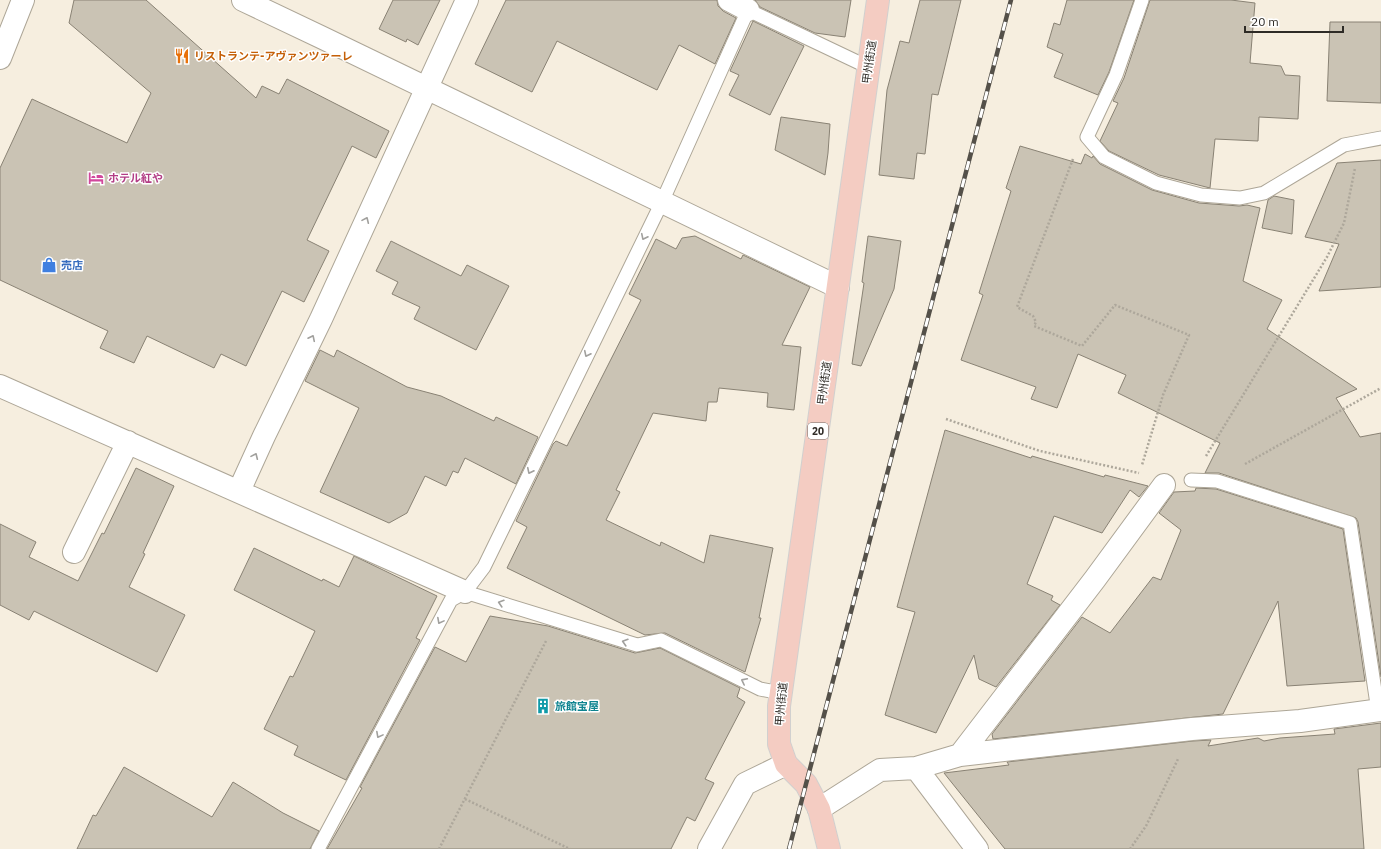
<svg xmlns="http://www.w3.org/2000/svg" width="1381" height="849" font-family="'IBM Plex Sans','Noto Sans JP',sans-serif">
<style>
.building{fill:#cac3b4;stroke:#898274}
.lines{fill:none;stroke-linecap:round;stroke-linejoin:round}
.service-casing{stroke:#ada697;stroke-width:15}
.minor-casing{stroke:#ada697;stroke-width:24}
.tertiary-casing{stroke:#ada697;stroke-width:24}
.trunk-casing{stroke:#d1d0cf;stroke-width:24}
.path{stroke:#ada79b;stroke-width:2.5;stroke-dasharray:2 2;stroke-linecap:butt}
.service{stroke:#fff;stroke-width:13}
.minor{stroke:#fff;stroke-width:22}
.tertiary{stroke:#fff;stroke-width:22}
.trunk{stroke:#f4ccc2;stroke-width:22}
.rail-casing{stroke:#545049;stroke-width:4.5}
.rail{stroke:#fff;stroke-width:3;stroke-dasharray:9;stroke-linecap:butt}
.oneway{stroke:#a1a09d}
.labels{text-anchor:middle;stroke-width:3;stroke-linejoin:round;paint-order:stroke}
.shield{fill:#fff;stroke:#6d6b67;stroke-width:1}
.shield-label{font-size:10px;font-weight:bold;fill:#2e2b26}
.food-label{font-size:11px;font-weight:bold;fill:#c56008;stroke:#fff;text-anchor:start}
.street-label{font-size:11px;fill:#2e2b26;stroke:#fff}
.hotel-label{font-size:11px;font-weight:bold;fill:#b23c85;stroke:#fff;text-anchor:start}
.shop-label{font-size:11px;font-weight:bold;fill:#366cbe;stroke:#fff;text-anchor:start}
.culture-label{font-size:11px;font-weight:bold;fill:#0d838f;stroke:#fff;text-anchor:start}
</style>
<rect width="100%" height="100%" fill="#f6eedf"/>
<path class="building" d="M74,0h72l110,98 6,-12 17,8 8,-15 102,52 -13,27 -24,-12 -45,94 22,11 -25,51 -22,-11 -36,75 -25,-12 -7,14 -67,-32 -13,27 -34,-15 8,-17 -108,-51v-112l32,-69 95,44 24,-50 -82,-70z
M393,0h47l-22,45 -11,-6 -1,3 -27,-13z
M506,0h211l1,6 5,5 13,7 -21,46 -36,-19 -22,45 -100,-49 -25,51 -57,-28z
M755,0h96l-6,37 -30,-4 -55,-26z
M920,0h41l-23,95 -6,-1 -7,60 -8,-1 -3,26 -35,-4 8,-85 13,-49 9,2z
M1067,0h67l-25,72 -11,23 -44,-18 9,-23 -16,-7 7,-24 6,2z
M1150,0h81l24,3 -5,60 31,3 4,9 15,1 -2,43 -39,-2 -1,24 -43,-2 -5,49 -51,-13 -50,-24 -9,-10 18,-38 -5,-2 11,-23z
M753,21l51,25 -34,69 -41,-20 10,-20 -9,-4z
M1330,22h51v81l-54,-2z
M781,117l49,7 -2,29 -3,22 -50,-25z
M1020,146l61,18 4,-10 7,4 1,-2 7,8 52,26 47,13 40,3 8,-1 13,3 -17,73 39,19 -15,29 90,60 -21,9 24,39 21,-4v244l-23,-155 -2,-4 -137,-45h-14l15,-30 -102,-50 8,-18 -48,-21 -21,54 -26,-9 5,-12 -75,-27 22,-65 -4,-2 32,-102 -5,-3z
M1381,160v127l-62,4 20,-47 -34,-7 32,-74z
M1274,196l20,4 -2,34 -30,-6 6,-28z
M695,236l46,23 2,-4 67,32 -28,58 19,2 -7,63 -27,-3 1,-14 -49,-5 -2,14h-9l-2,19 -53,-8 -37,77 4,2 -14,28 54,26 1,-4 43,21 6,-28 63,13 -14,70h2l-16,54 -80,-39 -20,2 -138,-67 20,-41 -11,-6 37,-77 3,-3 11,5 74,-146 -12,-6 27,-55 20,10 6,-11z
M868,236l33,5 -7,48 -33,77 -9,-2 12,-81 -2,-1z
M391,241l70,35 6,-11 42,21 -33,64 -62,-31 6,-12 -28,-13 6,-12 -22,-11z
M320,350l14,7 3,-7 70,37 34,9 53,25 2,-4 42,20 -22,47 -51,-26 -7,15 -5,-2 -7,15 -21,-10 -18,37 -18,10 -69,-31 39,-84 -54,-27z
M945,430l86,28 1,-2 72,21 1,-2 43,11 -9,11 -9,-7 -28,43 -48,-17 -27,68 26,12 -2,4 9,5 -64,82 -17,-8 -5,-24 -38,78 -51,-18 30,-103 -18,-5z
M136,468l38,18 -31,67 2,1 -16,33 56,28 -28,57 -123,-61 -5,9 -29,-15v-81l36,18 -7,15 49,24 24,-48 2,1z
M1196,488l20,1 127,40 22,152 -78,5 -9,-85 -55,113 -230,25 -1,-5 90,-117 28,16 43,-56 8,3 20,-50 -22,-17 15,-21 21,-1z
M254,548l68,33 1,-2 16,8 15,-31 83,40 -21,42 4,2 -74,140 -52,-25 4,-9 -34,-17 26,-53 3,1 22,-46 -81,-41z
M490,616l58,10 87,27 25,-5 80,40 -3,9 8,5 -40,77 9,4 -19,38 -8,-4 -16,32h-344l35,-61 -2,-1 75,-140 31,15z
M1381,723v44l-23,2 6,80h-359l-61,-76 65,-8 -2,-3 186,-21 18,-1 -3,6 50,-8 6,3 16,-3 55,-4 -1,-5z
M124,767l88,50 21,-35 50,31 36,18 -9,18h-233l16,-34 3,1z"/>
<g class="lines">
<g class="service-casing">
<path id="service" d="M1142,0l-26,75 -29,62 17,20 52,26 45,12 39,3 24,-5 80,-48 37,-7
M1191,480l26,1 133,42 28,188
M465,592l172,53 24,-5 99,49 21,4
M318,849l133,-249 14,-8 19,-25 178,-365 86,-192 120,57"/>
</g>
<g class="minor-casing">
<path id="minor" d="M243,0c199,94 396,192 595,287
M729,0l19,10
M0,386l465,206
M239,491l25,-55 57,-117 146,-319
M74,552l54,-110
M960,755l135,-176 69,-94
M916,768l61,81
M819,809l61,-39 36,-2 44,-13 232,-26 108,-8 81,-11"/>
</g>
<g class="tertiary-casing">
<path id="tertiary" d="M0,58l23,-58
M709,849l36,-65 41,-20"/>
</g>
<g class="trunk-casing">
<path id="trunk" d="M829,849l-10,-40 -13,-25 -20,-20 -7,-20v-38l99,-706"/>
</g>
<path class="path" d="M1073,159l-56,148 16,9 3,6 -2,4 48,20 33,-41 74,30 -26,60 -21,70
M946,419l94,32 99,22
M1206,456l121,-199 17,-34 11,-55
M1245,464l136,-76
M465,799l105,50
M439,849l107,-208
M1130,849l16,-23 32,-67"/>
<use href="#service" class="service"/>
<use href="#minor" class="minor"/>
<use href="#tertiary" class="tertiary"/>
<use href="#trunk" class="trunk"/>
<g class="rail-casing">
<path id="rail" d="M789,849l222,-849"/>
</g>
<use href="#rail" class="rail"/>
</g>
<defs><path id="oneway-chevron" d="M-2-3.5L2.5 0L-2 3.5" fill="none" stroke-width="1.6" stroke-linecap="round" stroke-linejoin="round"/></defs>
<g class="oneway">
<use href="#oneway-chevron" transform="translate(366 220) rotate(-66)"/>
<use href="#oneway-chevron" transform="translate(644 237) rotate(116)"/>
<use href="#oneway-chevron" transform="translate(312 338) rotate(-64)"/>
<use href="#oneway-chevron" transform="translate(587 354) rotate(116)"/>
<use href="#oneway-chevron" transform="translate(255 456) rotate(-66)"/>
<use href="#oneway-chevron" transform="translate(530 471) rotate(116)"/>
<use href="#oneway-chevron" transform="translate(501 603) rotate(-163)"/>
<use href="#oneway-chevron" transform="translate(440 621) rotate(118)"/>
<use href="#oneway-chevron" transform="translate(625 642) rotate(-163)"/>
<use href="#oneway-chevron" transform="translate(744 681) rotate(-153)"/>
<use href="#oneway-chevron" transform="translate(379 735) rotate(118)"/>
</g>
<defs>
<g id="restaurant-bare" transform="scale(1.2)"><path d="M-5-6h1v4h1v-4h1v4h1v-4h1v5L-1.5 .5V6h-2V.5L-5-1ZM5-6V6H3V1.5H1.5Q1.5-4 5-6Z" fill="#e8710a" stroke="#fff" stroke-width="2.5" paint-order="stroke"/></g>
<g id="hotel-bare" transform="scale(1.2)"><path d="M-6-4.5h1.5V1H6V5H4.5V3h-9V5H-6ZM-4 0a1.8 1.8 0 1 1 3.6 0ZM.5 0V-2.5h3Q6-2.5 6 0Z" fill="#d1479c" stroke="#fff" stroke-width="2.5" paint-order="stroke"/></g>
<g id="shop-bare" transform="scale(1.2)"><path d="M-5-2.5h2.3a2.7 3.5 0 0 1 5.4 0H5L5.5 6h-11ZM-1.5-2.5h3a1.5 2.3 0 0 0-3 0Z" fill="#3f7fe0" stroke="#fff" stroke-width="2.5" paint-order="stroke"/></g>
<g id="building-bare" transform="scale(1.2)"><path d="M-4-6H4V6H1V3H-1V6H-4ZM-2.5-4.3h1.7v1.8h-1.7ZM.8-4.3h1.7v1.8H.8ZM-2.5-1h1.7V.8h-1.7ZM.8-1h1.7V.8H.8Z" fill="#0f9aa8" stroke="#fff" stroke-width="2.5" paint-order="stroke"/></g>
</defs>
<g fill-rule="evenodd">
<use href="#restaurant-bare" x="182" y="56"/>
<use href="#hotel-bare" x="96" y="178"/>
<use href="#shop-bare" x="49" y="265"/>
<use href="#building-bare" x="543" y="706"/>
</g>
<g class="labels">
<rect class="shield" x="808" y="423" width="20" height="16" rx="3"/>
<g class="shield-label">
<text x="818" y="435">20</text>
</g>
<g class="food-label">
<text x="194" y="60">リストランテ-アヴァンツァーレ</text>
</g>
<g class="street-label">
<text transform="translate(869 62) rotate(-82)" y="4">甲州街道</text>
<text transform="translate(824 383) rotate(-82)" y="4">甲州街道</text>
<text transform="translate(781 704) rotate(-85)" y="4">甲州街道</text>
</g>
<g class="hotel-label">
<text x="108" y="182">ホテル紅や</text>
</g>
<g class="shop-label">
<text x="61" y="269">売店</text>
</g>
<g class="culture-label">
<text x="555" y="710">旅館宝屋</text>
</g>
</g>
<path d="M1245 26v6h98v-6" fill="none" stroke="#2e2b26" stroke-width="2"/>
<text x="1251" y="26" font-size="12" fill="#2e2b26" stroke="#ffffff" stroke-width="3" paint-order="stroke">20 m</text>
</svg>
